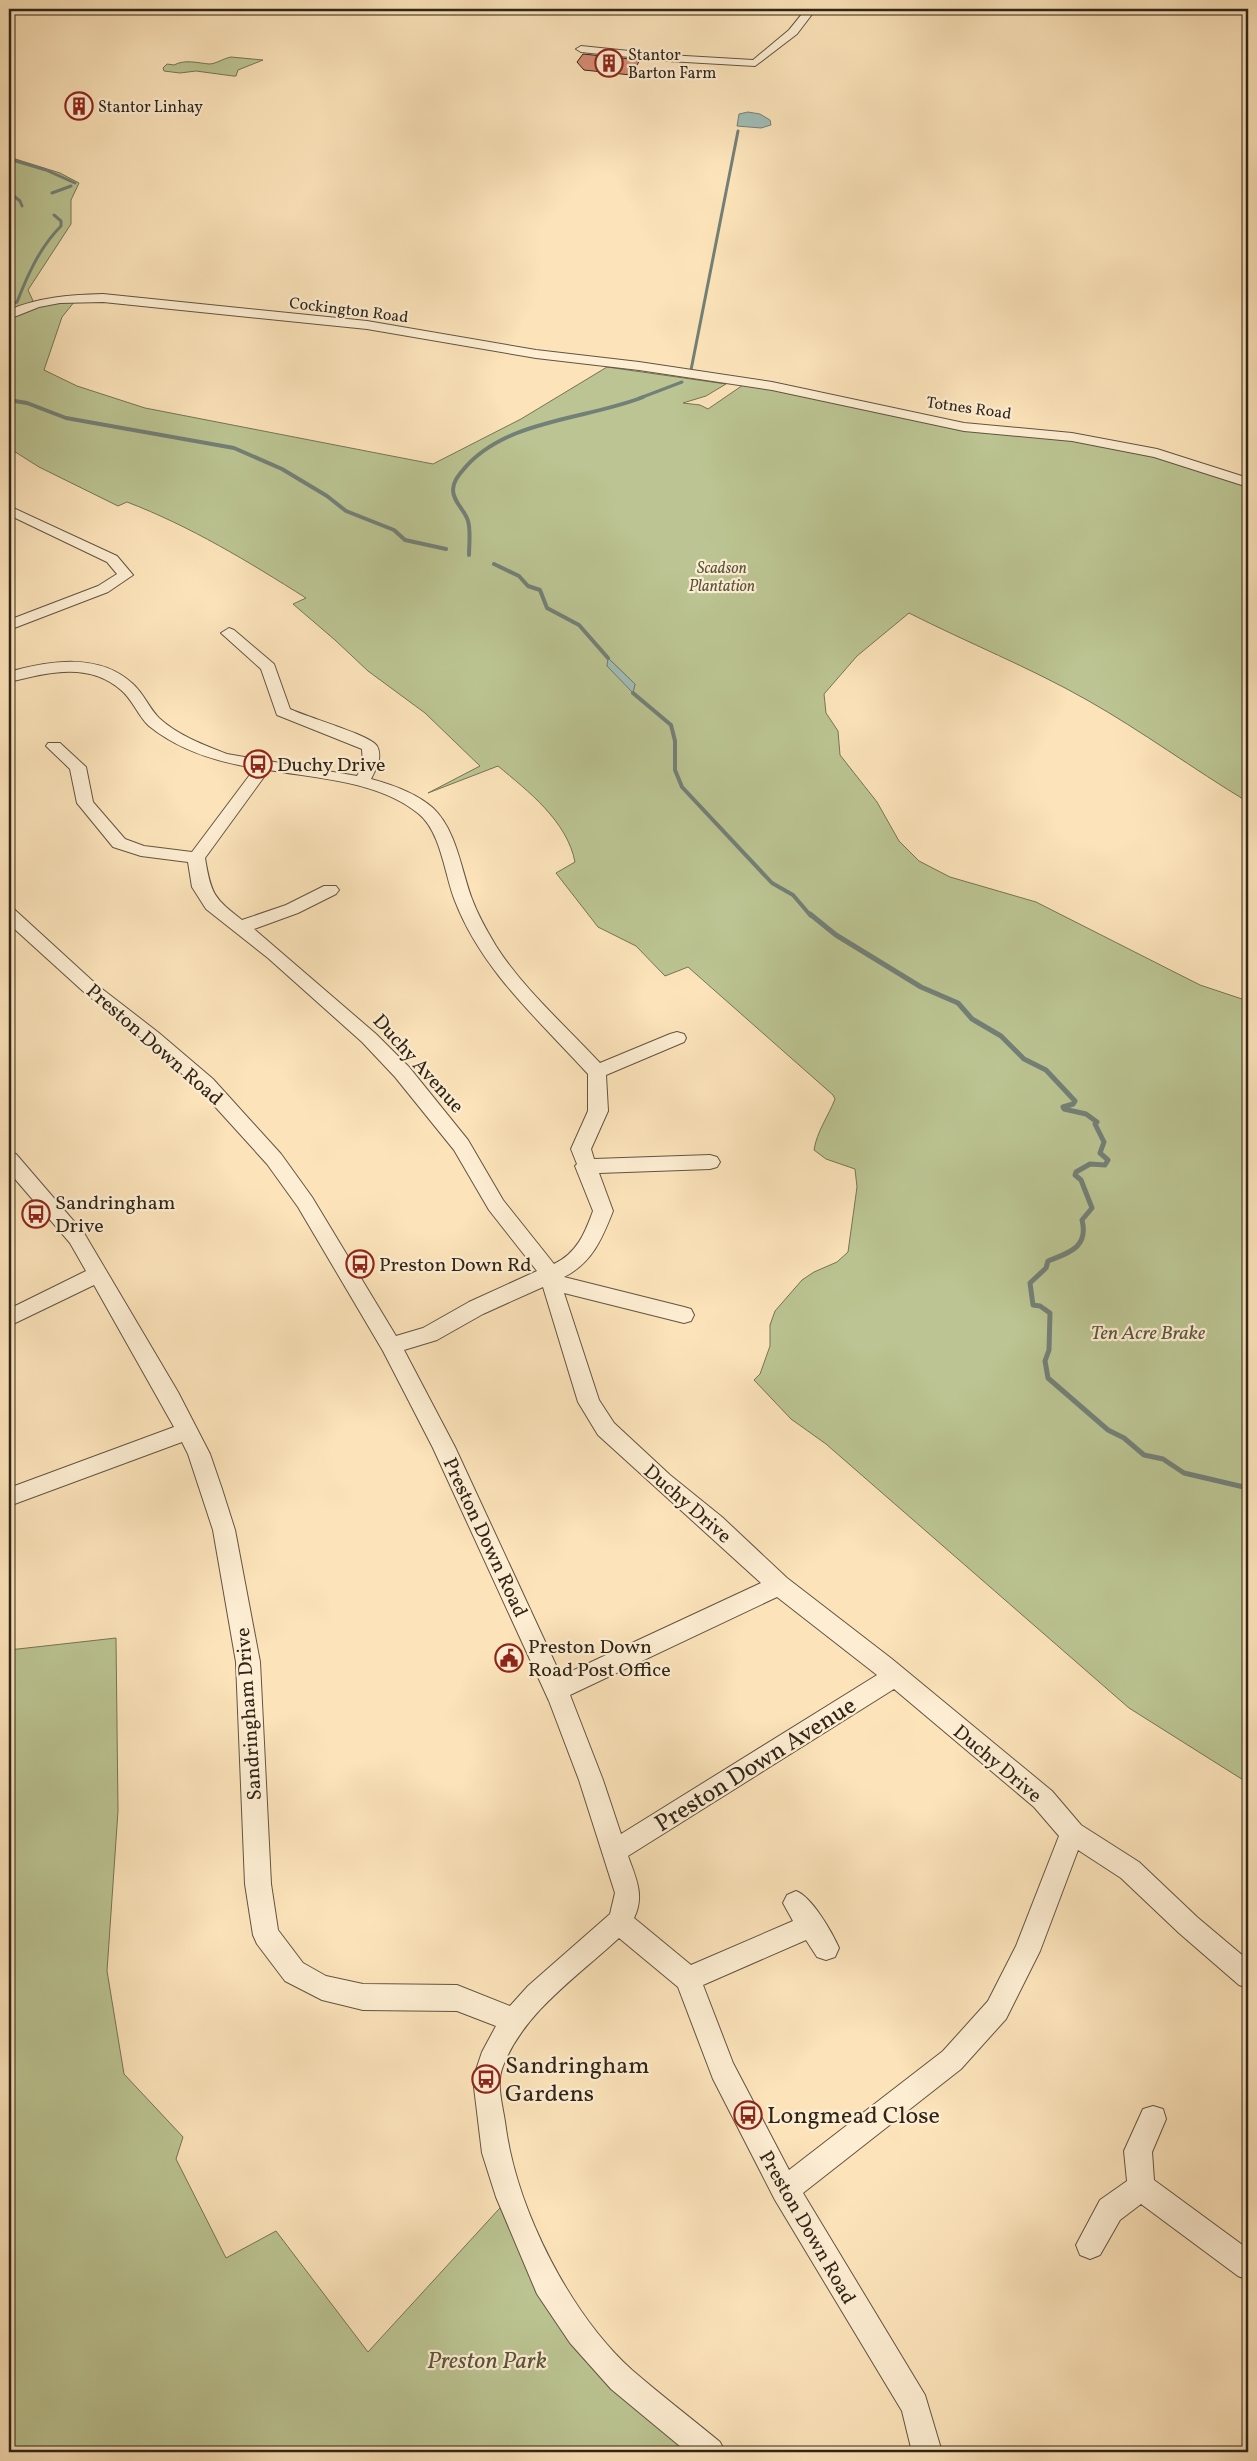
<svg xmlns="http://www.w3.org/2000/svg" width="1257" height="2461" font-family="Vollkorn,serif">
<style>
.green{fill:#bbc492;stroke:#757455;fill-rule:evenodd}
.water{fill:#a1bdb7;stroke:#738077}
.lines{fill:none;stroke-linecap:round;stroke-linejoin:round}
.stream-far2{stroke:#738077;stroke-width:3}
.stream-far1{stroke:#738077;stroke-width:4}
.stream{stroke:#738077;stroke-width:5}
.building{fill:#d78c75;stroke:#2f2518}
.minor-casing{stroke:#625440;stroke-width:2}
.minor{fill:#fdedd2;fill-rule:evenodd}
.labels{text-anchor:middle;stroke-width:4.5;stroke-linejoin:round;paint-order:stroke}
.far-poi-label{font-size:16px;fill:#2f2518;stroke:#fdedd2;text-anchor:start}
.far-street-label{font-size:16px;fill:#2f2518;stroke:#fdedd2}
.far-park-label{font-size:16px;font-style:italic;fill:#59553d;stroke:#fdedd2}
.poi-label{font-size:20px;fill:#2f2518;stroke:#fdedd2;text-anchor:start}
.street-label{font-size:20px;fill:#2f2518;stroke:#fdedd2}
.park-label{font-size:20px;font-style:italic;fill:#59553d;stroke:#fdedd2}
.near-street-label{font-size:24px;fill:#2f2518;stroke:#fdedd2}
.near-poi-label{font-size:24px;fill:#2f2518;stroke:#fdedd2;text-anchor:start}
.near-park-label{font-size:24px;font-style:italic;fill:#59553d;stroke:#fdedd2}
</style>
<rect width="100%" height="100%" fill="#fce3ba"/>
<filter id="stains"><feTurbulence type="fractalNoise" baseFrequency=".004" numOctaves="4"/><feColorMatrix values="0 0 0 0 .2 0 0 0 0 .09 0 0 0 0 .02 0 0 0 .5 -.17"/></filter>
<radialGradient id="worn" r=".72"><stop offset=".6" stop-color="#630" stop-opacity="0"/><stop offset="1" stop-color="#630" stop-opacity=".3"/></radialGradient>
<path class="green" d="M231,57l32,3 -25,10 -2,6h-3l-37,-5 -16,2 -16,-2 -1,-3 4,-4 7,1c11,-6 24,-2 35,-1 7,0 15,-6 22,-7z
M9,157l51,16 19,10 -8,17v24l-43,66 6,13 -25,10v-108l6,-3 -6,-5z
M75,301l-13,16 -18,53 33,16 68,22 288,56 88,-45 86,-52 119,17 -20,12 -23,7 17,2 8,4 35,-24 15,2 121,24 210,31 78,17 81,27v316c-55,-33 -106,-71 -161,-102 -58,-33 -119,-57 -178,-87l-52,43 -33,38 2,19 12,18 2,24 37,47 22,39 20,20 31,16 86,25 164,83 48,16v782l-119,-75 -303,-264 -35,-25 -37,-39 6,-6 10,-28v-21l5,-14 27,-31 12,-8 23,-10 11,-10 9,-65 -2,-18 -29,-10 -12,-9c3,-19 14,-33 21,-51l-2,-4 -145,-128 -23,9 -29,-30 -38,-19 -42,-54 19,-11c-8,-41 -47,-71 -77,-96l-70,27 52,-27 -55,-53 -57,-42 -33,-31 -42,-36 13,-6c-57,-36 -116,-72 -179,-96l-9,4 -79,-39 -30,-19v-131l27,-12zM609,659l26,25 -2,8 -26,-26z
M116,1638l2,173 -11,160 17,103 59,63 -7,22 50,99 50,-27 92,121 142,-155 111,182 89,73h-701v-802z"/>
<path class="water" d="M748,112l12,2 10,6 1,5 -10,3 -24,-2 2,-12z
M608,658l27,26 -2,9 -26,-27z"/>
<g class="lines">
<path class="stream-far2" d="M9,159l37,11 29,13
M9,192l11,9 2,5
M52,193l19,-7
M9,305l8,-3c11,-28 23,-55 44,-76v-5l-7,-6
M691,370l47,-239
M640,398l42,-16"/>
<path class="stream-far1" d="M9,400l18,3 39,15 168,30 48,21 45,27 19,15 48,19 11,10 41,9
M469,555c0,-11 2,-24 -1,-34 -3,-11 -15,-19 -15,-31 0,-8 5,-14 10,-20 42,-51 123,-50 180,-73
M494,564l25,12 9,10 12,4 7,18 32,17 29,33
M633,693l38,32 4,16v29l7,17 90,96 21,12 18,21"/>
<path class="stream" d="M810,914l26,21 85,52 37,16 14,16 29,17 23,23 22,11 29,31 -2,3 -10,3 1,2 22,5 11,8 -2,2 9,18 -4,11 8,7 -3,5 -15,-1 -14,8 -1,3 6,5 11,28 -10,12c7,28 -14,33 -34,41l-2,7 -16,15 3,22 7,1 10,7 -1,37 -4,11 3,17 60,52 16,8 20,17 19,4 21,14 64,15"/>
</g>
<path class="building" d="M583,54l57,6 -9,15 -47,-5 -7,-8z"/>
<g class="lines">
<g class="minor-casing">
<path id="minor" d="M806,9h10l-19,25 -42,32 -87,-5 -87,-9 -5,-3 5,-3 87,9 85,5 36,-30z
M103,294l264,27 169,29 103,12 133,20 192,41 108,10 85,16 91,29v9l-94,-30 -82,-16 -108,-10 -192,-41 -133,-20 -103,-12 -169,-29 -264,-27 -43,1 -21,4 -30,12v-9c31,-13 60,-15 94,-16z
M9,506l108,50 16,19 -25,17 -99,38v-10l89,-34 19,-12 -10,-12 -98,-47z
M229,628l5,2 40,34 16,45c16,8 81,26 87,37 6,11 -1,23 -6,33 22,6 45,14 62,29 24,23 28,62 39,91 6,16 15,32 24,47 28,44 69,79 104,117l70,-29 7,-2 7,2 2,4 -2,4 -78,33 2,36 -17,38 3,10 116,-4 7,2 3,5 -3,5 -7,2 -111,4 14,38c-11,28 -21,52 -49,66l120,30 7,2 3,6 -3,6 -7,2 -120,-30 35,107 15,23 56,52 52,42 65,61 105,81 160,132 29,34 58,37 58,55 51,43v28l-9,-3 -60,-52 -58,-55 -43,-28 -38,101 -34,68 -45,50 -158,124 122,202 17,57h-30l-10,-41 -127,-211 -62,-121 -35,-92 -59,-49c-41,38 -95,74 -116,128 -8,19 1,43 3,63 12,82 64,185 126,241 29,25 59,48 88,72l5,10h-38l-76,-63 -41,-46 -33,-49 -41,-97 -14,-44 -9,-74 9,-27 14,-26 -39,-15 -94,-1 -41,-10 -37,-19 -28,-37 -4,-9 -8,-51 -9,-222 -23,-132 -25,-76 -6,-12 -173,64v-18l165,-61 -80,-142 -85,41v-17l77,-38 -16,-28 -61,-71v-20l7,2 68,79 94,159 32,62 12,35 13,41 25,132 11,222 7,46 25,33 23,13 37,8 94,1 53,21 18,-20 82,-72 5,-21 -36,-113 -30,-79 -116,-253 -50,-97 -85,-144 -31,-43 -68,-75 -54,-48 -60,-48 -76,-69v-16l6,2 82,75 62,48 54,46 68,75 31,43 84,139 27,-8 46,-26 68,-31 -48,-61 -35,-60 -59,-73 -33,-35 -94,-84 -62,-49 -14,-22 -4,-25 -47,-6 -28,-9 -36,-44 -7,-34 -24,-23 2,-3h12l26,24 7,35 32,37 19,7 48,6 63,-84c-38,-6 -75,-17 -106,-42 -11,-10 -16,-26 -28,-36 -33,-29 -74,-17 -112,-8v-10c40,-11 90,-20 124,12 11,10 16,24 26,34 18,17 45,27 68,36l130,22 6,-12 -1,-15 -85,-34 -16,-46 -40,-36zM269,770c50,9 110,11 150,44 22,18 26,62 36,87 27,70 84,119 133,173v37l-17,38 6,15 -2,2 18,45c-8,22 -16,42 -39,53l-51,-64 -35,-60 -59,-73 -33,-33 -122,-105 44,-16 38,-19 3,-4 -3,-4h-12l-38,19 -44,15c-28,-22 -31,-25 -37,-62zM543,1287l35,115 20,33 163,148 -200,93 -106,-229 -51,-97 33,-10 46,-26zM777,1597l100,78 -256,159 -18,-54 -33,-85zM894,1689l140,118 25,29 -43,110 -28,55 -45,50 -154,119 -56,-107 -30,-78 103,-45 11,17 9,3 9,-3 4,-9c-7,-16 -27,-51 -43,-57l-9,4 -4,8 10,18 -102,44 -57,-47c11,-22 2,-40 -6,-62z
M1153,2106l10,3 3,10 -14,33 2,28 94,69v31l-10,-4 -97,-72 -21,16 -20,35 -10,4 -10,-4 -4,-10 24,-45 27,-19 -3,-30 19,-42z"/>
</g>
<use href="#minor" class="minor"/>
</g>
<defs>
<g id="building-ring" transform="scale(1.4375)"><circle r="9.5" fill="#fdedd2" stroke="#8f2418" stroke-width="1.5"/><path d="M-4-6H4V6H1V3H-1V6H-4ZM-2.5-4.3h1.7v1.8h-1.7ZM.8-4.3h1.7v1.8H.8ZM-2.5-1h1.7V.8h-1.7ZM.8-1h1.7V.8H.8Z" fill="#8f2418"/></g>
<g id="bus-ring" transform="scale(1.4375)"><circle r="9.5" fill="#fdedd2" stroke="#8f2418" stroke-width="1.5"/><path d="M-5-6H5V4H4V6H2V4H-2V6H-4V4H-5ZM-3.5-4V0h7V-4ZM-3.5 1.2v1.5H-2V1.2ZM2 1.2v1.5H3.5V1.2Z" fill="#8f2418"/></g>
<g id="civic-ring" transform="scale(1.4375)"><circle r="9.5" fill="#fdedd2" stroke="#8f2418" stroke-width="1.5"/><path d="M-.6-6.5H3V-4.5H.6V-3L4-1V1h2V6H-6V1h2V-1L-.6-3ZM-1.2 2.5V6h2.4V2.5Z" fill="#8f2418"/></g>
</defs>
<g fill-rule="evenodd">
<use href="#building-ring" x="609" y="63"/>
<use href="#building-ring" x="79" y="106"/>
<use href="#bus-ring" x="258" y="764"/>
<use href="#bus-ring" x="36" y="1214"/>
<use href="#bus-ring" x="360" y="1264"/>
<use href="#civic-ring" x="509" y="1658"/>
<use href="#bus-ring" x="486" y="2079"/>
<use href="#bus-ring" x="748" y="2115"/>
</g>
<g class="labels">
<g class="far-poi-label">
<text x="628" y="60">Stantor<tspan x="628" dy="18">Barton Farm</tspan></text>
<text x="98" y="112">Stantor Linhay</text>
</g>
<g class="far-street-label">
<text transform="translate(349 309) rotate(7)" y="6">Cockington Road</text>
<text transform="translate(969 407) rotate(8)" y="6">Totnes Road</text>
</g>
<g class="far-park-label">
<text x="722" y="573">Scadson<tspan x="722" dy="18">Plantation</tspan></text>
</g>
<g class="poi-label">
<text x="277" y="771">Duchy Drive</text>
<text x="55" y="1209">Sandringham<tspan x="55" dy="23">Drive</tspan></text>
<text x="379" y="1271">Preston Down Rd</text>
<text x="528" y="1653">Preston Down<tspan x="528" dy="23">Road Post Office</tspan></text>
</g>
<g class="street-label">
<text transform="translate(155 1044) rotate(41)" y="7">Preston Down Road</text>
<text transform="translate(419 1063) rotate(48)" y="7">Duchy Avenue</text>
<text transform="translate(688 1503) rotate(41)" y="7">Duchy Drive</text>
<text transform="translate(486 1537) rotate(65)" y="7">Preston Down Road</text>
<text transform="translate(248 1714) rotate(-94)" y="7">Sandringham Drive</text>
<text transform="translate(998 1763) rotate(40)" y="7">Duchy Drive</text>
<text transform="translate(808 2227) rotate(60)" y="7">Preston Down Road</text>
</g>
<g class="park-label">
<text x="1148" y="1339">Ten Acre Brake</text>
</g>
<g class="near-street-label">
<text transform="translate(755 1764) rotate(-32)" y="8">Preston Down Avenue</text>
</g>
<g class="near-poi-label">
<text x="505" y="2073">Sandringham<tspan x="505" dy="28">Gardens</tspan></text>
<text x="767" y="2123">Longmead Close</text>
</g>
<g class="near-park-label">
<text x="487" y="2368">Preston Park</text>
</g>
</g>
<rect width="1257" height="2461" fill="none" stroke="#fce3ba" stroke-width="30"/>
<rect x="10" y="10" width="1237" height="2441" fill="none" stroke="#2f2518" stroke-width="2.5"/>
<rect x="15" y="15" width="1227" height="2431" fill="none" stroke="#2f2518"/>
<rect width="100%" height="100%" filter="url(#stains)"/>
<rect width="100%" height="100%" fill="url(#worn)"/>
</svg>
